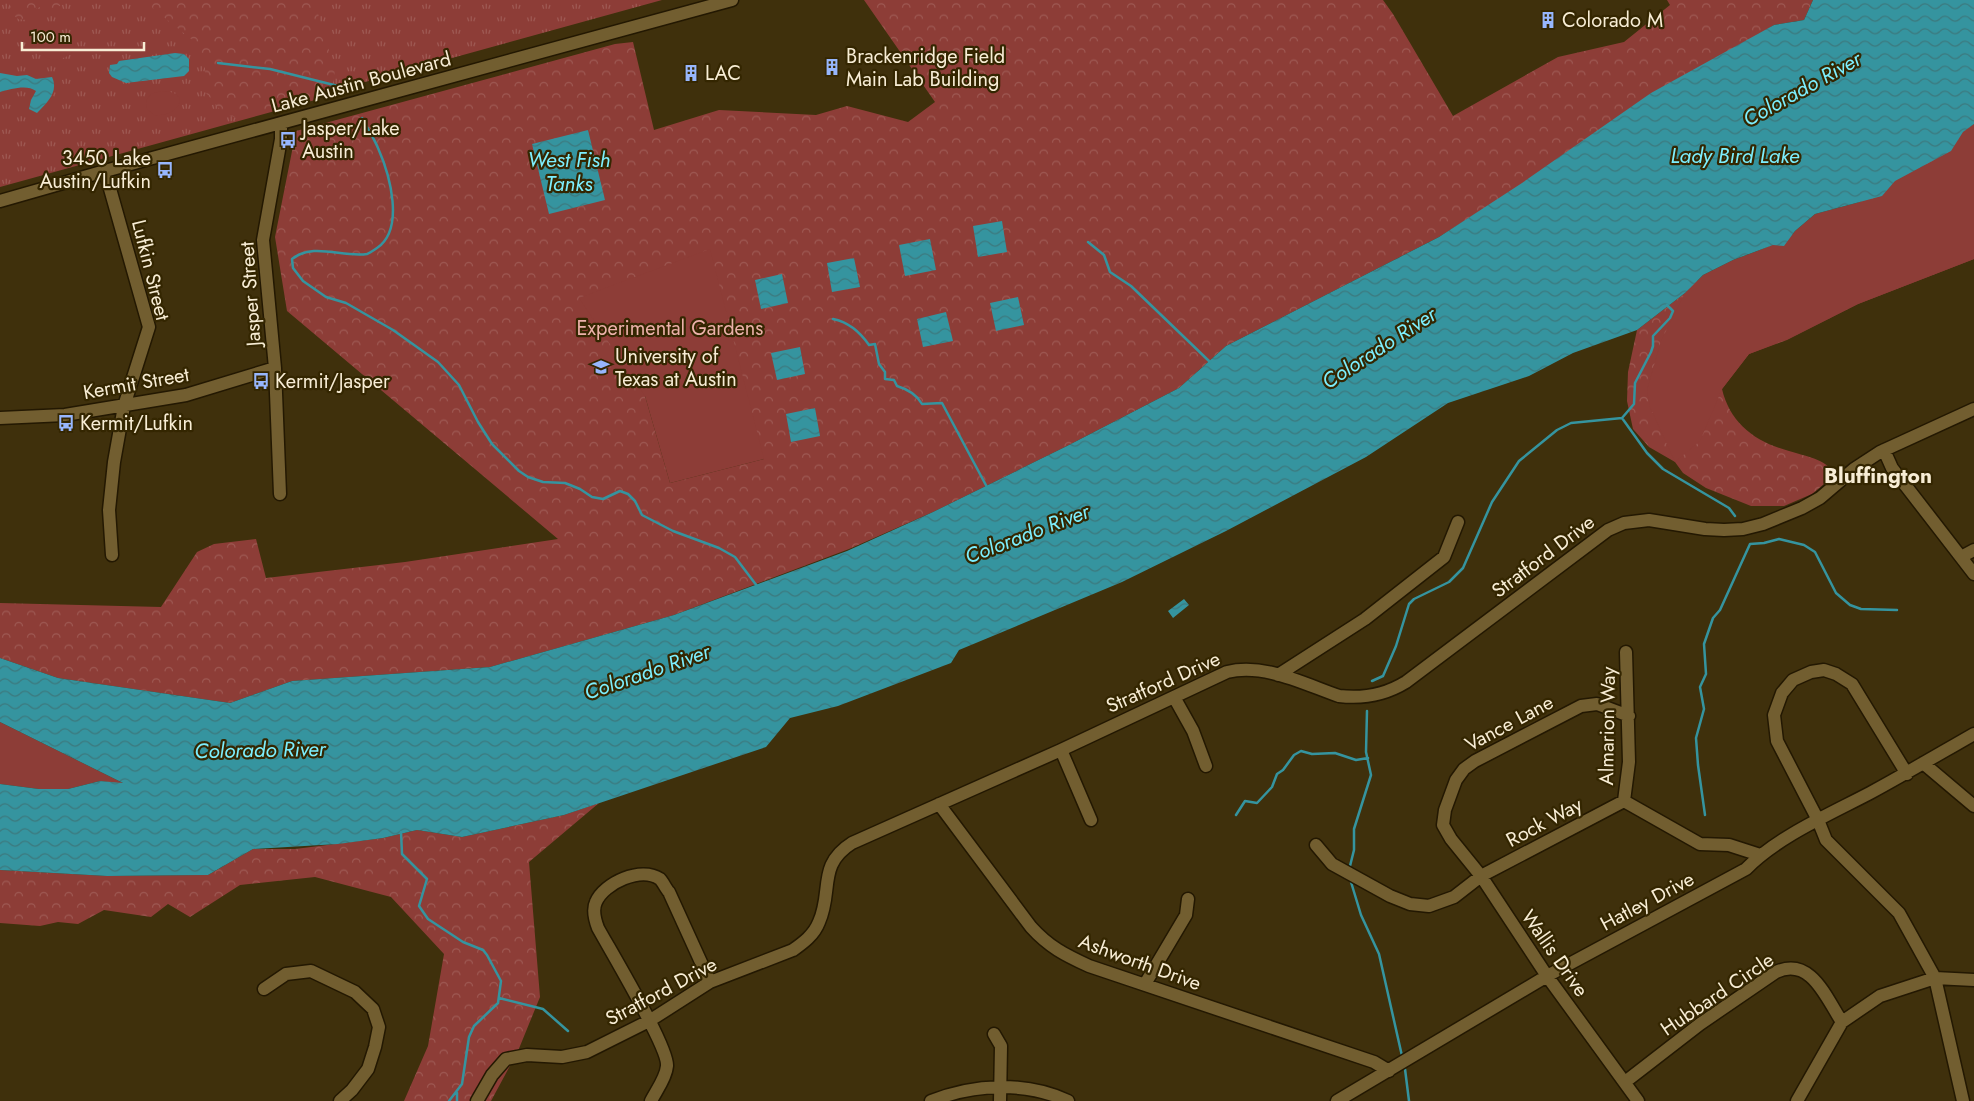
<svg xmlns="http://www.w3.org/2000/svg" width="1974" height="1101" font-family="Jost,sans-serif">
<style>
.grass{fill:url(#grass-tufts)}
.forest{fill:url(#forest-crowns);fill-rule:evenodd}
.green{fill:#8d3d37}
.water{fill:url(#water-waves)}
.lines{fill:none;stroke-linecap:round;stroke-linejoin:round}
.stream{stroke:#35949f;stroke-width:2.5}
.minor-casing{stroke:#231802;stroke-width:15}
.minor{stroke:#725e30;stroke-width:12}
.labels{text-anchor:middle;stroke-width:4.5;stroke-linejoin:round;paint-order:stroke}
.poi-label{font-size:20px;fill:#f8edd5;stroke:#342601;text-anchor:start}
.street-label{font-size:20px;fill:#f8edd5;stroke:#342601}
.park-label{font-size:20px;fill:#ecb1aa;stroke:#342601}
.water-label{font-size:21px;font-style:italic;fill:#7deffe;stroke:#342601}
.neighbourhood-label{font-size:21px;font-weight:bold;fill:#f8edd5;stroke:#342601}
</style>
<defs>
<pattern id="grass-tufts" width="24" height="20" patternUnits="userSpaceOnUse" patternTransform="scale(1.25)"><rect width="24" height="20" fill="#8d3d37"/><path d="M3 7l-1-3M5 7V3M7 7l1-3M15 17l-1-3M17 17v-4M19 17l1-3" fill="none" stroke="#9e5953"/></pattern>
<pattern id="forest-crowns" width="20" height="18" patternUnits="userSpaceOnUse" patternTransform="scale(1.25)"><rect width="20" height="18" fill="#8d3d37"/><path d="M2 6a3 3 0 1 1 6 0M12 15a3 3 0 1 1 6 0" fill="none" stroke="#9e5953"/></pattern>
<pattern id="water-waves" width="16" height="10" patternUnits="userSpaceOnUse" patternTransform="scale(1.25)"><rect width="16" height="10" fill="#35949f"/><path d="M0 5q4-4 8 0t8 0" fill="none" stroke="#3c797e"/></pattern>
</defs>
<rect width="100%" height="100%" fill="#3f300c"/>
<path class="grass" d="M0,0h662l-315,87 -32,13 -315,87z"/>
<path class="forest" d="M9,0h55l1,3 -16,9 -9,-5 -8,4 -6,9 -8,-1 -7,-6z
M151,0h163l21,70 -3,18 -24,9 -71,21 -14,-5 -17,-20 -1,-25 -9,-25 -46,-37z
M864,0h519l10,14 60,102 105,-59 66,-15 46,-37 -3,-5h146l-9,20 -30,5 -335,212 -213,109 -47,42 -112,58 -134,66 -84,37 -175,66 -184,52 -198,14 -62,22 -172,-25 -58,-20v-55l161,4 36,-55 17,-8 42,-5 10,39 139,-16 153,-23 -271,-228 -12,-74 21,-106 319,-87 18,-2 21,88 65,-20 97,5 31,-9 61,16 27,-20zM645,396l119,63 -94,24z
M1974,124v135l-116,45 -71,36 -38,14 -27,35c8,34 33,53 67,62 19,6 34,7 47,23l-24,20 -28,12h-33l-45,-18 -23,-15 -8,-11 -26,-15 -16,-18 -6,-28 1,-29 9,-42 48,-37 10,-11 169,-82z
M599,803l-70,59 11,135 -22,54 -27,50h-87l24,-55 16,-92 -53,-57 -76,-20 -75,8 -50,32 -22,-13 -17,13 -47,-7 -26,14 -20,-2 -18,4 -40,-3v-53l107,6 101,-1 45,-26h42l88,-11 34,-8 45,7 102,-22z"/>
<path class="green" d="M65,35l6,3 4,6 -2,8c-8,7 -19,10 -28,5l-3,-5 4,-11z
M161,91c33,0 17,27 -7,24l-7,-6 -1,-8 5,-7z
M1974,124v135l-116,45 -70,35 -39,15 -27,35 -22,52 -25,21 -25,-55 -3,-17 14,-49 24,-48 18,-18 30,-15 40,-15 11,1 11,-15 20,-17 67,-18 13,-15 56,-30 12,-19z
M710,249l54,210 -94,24 -25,-87 -66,-98z
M0,722l125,62 -25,-3 -32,8h-29l-39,-5z"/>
<path class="water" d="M1813,0h161v124l-11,8 -12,19 -56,30 -13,15 -67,18 -20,17 -11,15 -11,-1 -40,15 -30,15 -18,18 -48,37 -64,23 -44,23 -81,27 -82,54 -140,74 -104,51 -163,68 -8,13 -113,43 -48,12 -24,29 -202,68 -102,22 -45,-7 -34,8 -45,6 -85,5 -45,26 -101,1 -107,-6v-86l39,5h29l32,-8 23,2 -123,-61v-64l58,20 172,25 62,-22 198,-14 184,-52 173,-64 86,-39 134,-66 112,-58 47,-42 213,-109 83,-54 129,-90 123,-68 30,-5z
M175,53l9,1 5,5v12l-5,5 -58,7 -14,-6 -3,-4 1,-8 7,-1 2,-3z
M0,73l17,3 10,-1 9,4 16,-2c7,15 -5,26 -15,36l-8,-4 2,-9 5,-9c-9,-7 -25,-2 -36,1z
M588,130l17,70 -56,14 -17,-70z
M1002,221l5,31 -29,5 -5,-31z
M930,239l6,31 -31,6 -6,-31z
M854,258l6,29 -28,5 -5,-29z
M782,274l6,29 -27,6 -6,-29z
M1018,297l6,28 -28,6 -6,-28z
M946,312l7,29 -30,6 -6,-28z
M800,347l5,27 -28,6 -6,-27z
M815,408l5,28 -29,6 -5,-28z
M1184,599l5,6 -16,13 -5,-7z"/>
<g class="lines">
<path class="stream" d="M218,63l52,6 72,18 2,3
M362,118c5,10 12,20 16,30 12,27 27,81 -1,100 -3,2 -7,5 -10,6 -24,4 -54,-12 -75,5l1,9 10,13 23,16 20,6 47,27 45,32 21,23 19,37 14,22 27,27 9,6 15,5 22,1 15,6 12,8 11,2 17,-8 8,3 7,7 7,14 31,16 46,17 16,9 22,29
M1088,242l16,13 6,17 21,14 79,76
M833,319c15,3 27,13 36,26l6,-1 4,20 6,8v7l9,1 3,6c10,3 20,9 25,18l20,-1 46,86
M1622,418l25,35 16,16 66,39 6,8
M1372,681l11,-5 13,-30 13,-42 5,-5 35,-17 14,-14 29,-66 27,-41 38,-31 14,-7 51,-5 12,-14 1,-21 16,-31 2,-6v-10l17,-18 3,-7 -6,-6
M1236,815l9,-14 12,2 15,-16 5,-13 6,-4 11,-15 7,-4 11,3 23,-1 21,7 12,-2
M1705,815l-7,-50 -2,-27 8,-29 -4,-22 6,-13 -2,-30 9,-26 7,-8 30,-66 14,-1 15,-4 25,6 11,7 21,41 14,12 11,4 36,1
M401,832l1,22 25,25 -8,27 9,13 35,23 20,8 4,5 14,26 -3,22 -24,23 -5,11 -7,47 -13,17
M1350,866l4,-16v-21l17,-54 -5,-23 1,-41
M1351,882l10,33 18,39 23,102
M499,998l44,11 25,22
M1405,1069l4,32
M457,1101v-8"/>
<g class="minor-casing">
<path id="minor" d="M105,171l44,156 -25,79 -10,56 -5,48 3,45
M0,201l105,-30 627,-171
M0,418l65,-3 121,-20 89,-27
M1884,450l8,18 82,106
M280,494l-5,-126 -12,-128 18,-101v-16
M1961,557l13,-7
M1278,675l87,-56 79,-62 14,-35
M1174,697l19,34 13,35
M1629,716l-32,-12 -16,2 -106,55 -11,8 -8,11 -11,30 -2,15 8,14 30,37 66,100 91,125
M1061,750l30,70
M1923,763l51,43
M1907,774l-55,-90 -16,-10 -12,-4 -13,2 -18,8 -11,13 -8,22 3,26 41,79 8,20 73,73 36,65 28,123
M1624,801l5,-39 -3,-110
M1624,801l76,43 29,1 31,10
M939,804l92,123c18,20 34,28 58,39l285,96 15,9
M1316,845l16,19 58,32 20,8 19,2 25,-9 27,-21 143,-75
M1145,984l41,-69 2,-16
M264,989l22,-15 25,-3 44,21 18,17 6,18 -4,20 -7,22 -16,21 -12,11
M994,1034l7,12 -1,55
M1625,1082l75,-58 76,-52c35,-16 50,26 66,50
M477,1101l15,-26 14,-16 21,-4 35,2 25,-5 62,-31 61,-39 83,-32c10,-7 21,-15 26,-28 14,-31 -2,-57 33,-79l209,-93 166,-78c38,-9 77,12 112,24 25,3 46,-1 67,-14l202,-152 16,-7 25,-3 56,9 19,1 19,-1 20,-5 39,-16 18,-10 34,-29 26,-17 94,-43
M651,1101c5,-10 15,-23 16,-35 2,-18 -57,-116 -69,-138 -3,-8 -6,-18 -2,-26 8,-19 45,-36 64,-23 3,3 6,10 9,13l41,90
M931,1101c43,-17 94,-20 137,0
M1337,1101l210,-125 199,-107c31,-32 84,-55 124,-76 35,-19 69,-39 104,-59
M1797,1101l45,-79 38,-26 55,-18 39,2"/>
</g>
<use href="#minor" class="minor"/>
</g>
<defs>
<g id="building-bare" transform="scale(1.35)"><path d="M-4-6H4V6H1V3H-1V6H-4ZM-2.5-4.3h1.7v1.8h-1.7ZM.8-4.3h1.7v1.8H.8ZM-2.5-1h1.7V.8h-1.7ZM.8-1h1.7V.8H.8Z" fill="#97b6fd" stroke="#342601" stroke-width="2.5" paint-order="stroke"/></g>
<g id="bus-bare" transform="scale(1.35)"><path d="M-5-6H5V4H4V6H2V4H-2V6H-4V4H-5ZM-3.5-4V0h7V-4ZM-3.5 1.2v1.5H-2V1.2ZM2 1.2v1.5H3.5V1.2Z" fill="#97b6fd" stroke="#342601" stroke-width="2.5" paint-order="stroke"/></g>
<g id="university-bare" transform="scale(1.35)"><path d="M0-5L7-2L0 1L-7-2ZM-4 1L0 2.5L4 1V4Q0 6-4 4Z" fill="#97b6fd" stroke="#342601" stroke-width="2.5" paint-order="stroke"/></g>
</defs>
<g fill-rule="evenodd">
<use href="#building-bare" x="1548" y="20"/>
<use href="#building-bare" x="832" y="67"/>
<use href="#building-bare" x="691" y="73"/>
<use href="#bus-bare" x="288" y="140"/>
<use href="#bus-bare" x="165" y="170"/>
<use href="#university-bare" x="601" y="367"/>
<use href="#bus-bare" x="261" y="381"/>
<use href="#bus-bare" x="66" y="423"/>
</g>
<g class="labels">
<g class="poi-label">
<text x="1562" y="27">Colorado M</text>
<text x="846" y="63">Brackenridge Field<tspan x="846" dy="23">Main Lab Building</tspan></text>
<text x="705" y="80">LAC</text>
<text x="302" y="135">Jasper/Lake<tspan x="302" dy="23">Austin</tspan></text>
<text x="151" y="165" text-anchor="end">3450 Lake<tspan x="151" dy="23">Austin/Lufkin</tspan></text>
<text x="615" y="363">University of<tspan x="615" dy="23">Texas at Austin</tspan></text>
<text x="275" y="388">Kermit/Jasper</text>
<text x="80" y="430">Kermit/Lufkin</text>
</g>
<g class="street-label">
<text transform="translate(361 82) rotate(-15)" y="7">Lake Austin Boulevard</text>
<text transform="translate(151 270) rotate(76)" y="7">Lufkin Street</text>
<text transform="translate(250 294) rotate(-94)" y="7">Jasper Street</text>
<text transform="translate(136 383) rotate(-10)" y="7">Kermit Street</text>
<text transform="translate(1543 556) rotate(-37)" y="7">Stratford Drive</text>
<text transform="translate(1163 682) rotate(-24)" y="7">Stratford Drive</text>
<text transform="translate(1509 723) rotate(-28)" y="7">Vance Lane</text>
<text transform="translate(1607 726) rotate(-89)" y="7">Almarion Way</text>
<text transform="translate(1544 822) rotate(-28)" y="7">Rock Way</text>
<text transform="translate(1647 901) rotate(-28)" y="7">Hatley Drive</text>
<text transform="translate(1555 953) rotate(55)" y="7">Wallis Drive</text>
<text transform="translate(1140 962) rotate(20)" y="7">Ashworth Drive</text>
<text transform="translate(661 991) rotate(-28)" y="7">Stratford Drive</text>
<text transform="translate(1717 994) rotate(-34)" y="7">Hubbard Circle</text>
</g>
<g class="park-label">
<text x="670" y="335">Experimental Gardens</text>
</g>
<g class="water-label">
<text transform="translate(1802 89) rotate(-29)" y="7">Colorado River</text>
<text x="1735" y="163">Lady Bird Lake</text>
<text x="569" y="167">West Fish<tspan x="569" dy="24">Tanks</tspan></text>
<text transform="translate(1379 348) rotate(-33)" y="7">Colorado River</text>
<text transform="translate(1027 534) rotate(-21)" y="7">Colorado River</text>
<text transform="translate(647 672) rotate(-19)" y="7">Colorado River</text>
<text transform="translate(260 750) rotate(-1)" y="7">Colorado River</text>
</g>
<g class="neighbourhood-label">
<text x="1878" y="483">Bluffington</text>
</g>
</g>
<path d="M22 42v8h122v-8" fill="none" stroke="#f8edd5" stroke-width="2.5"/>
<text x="30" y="42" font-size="15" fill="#f8edd5" stroke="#342601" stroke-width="4" paint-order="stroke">100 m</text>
</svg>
